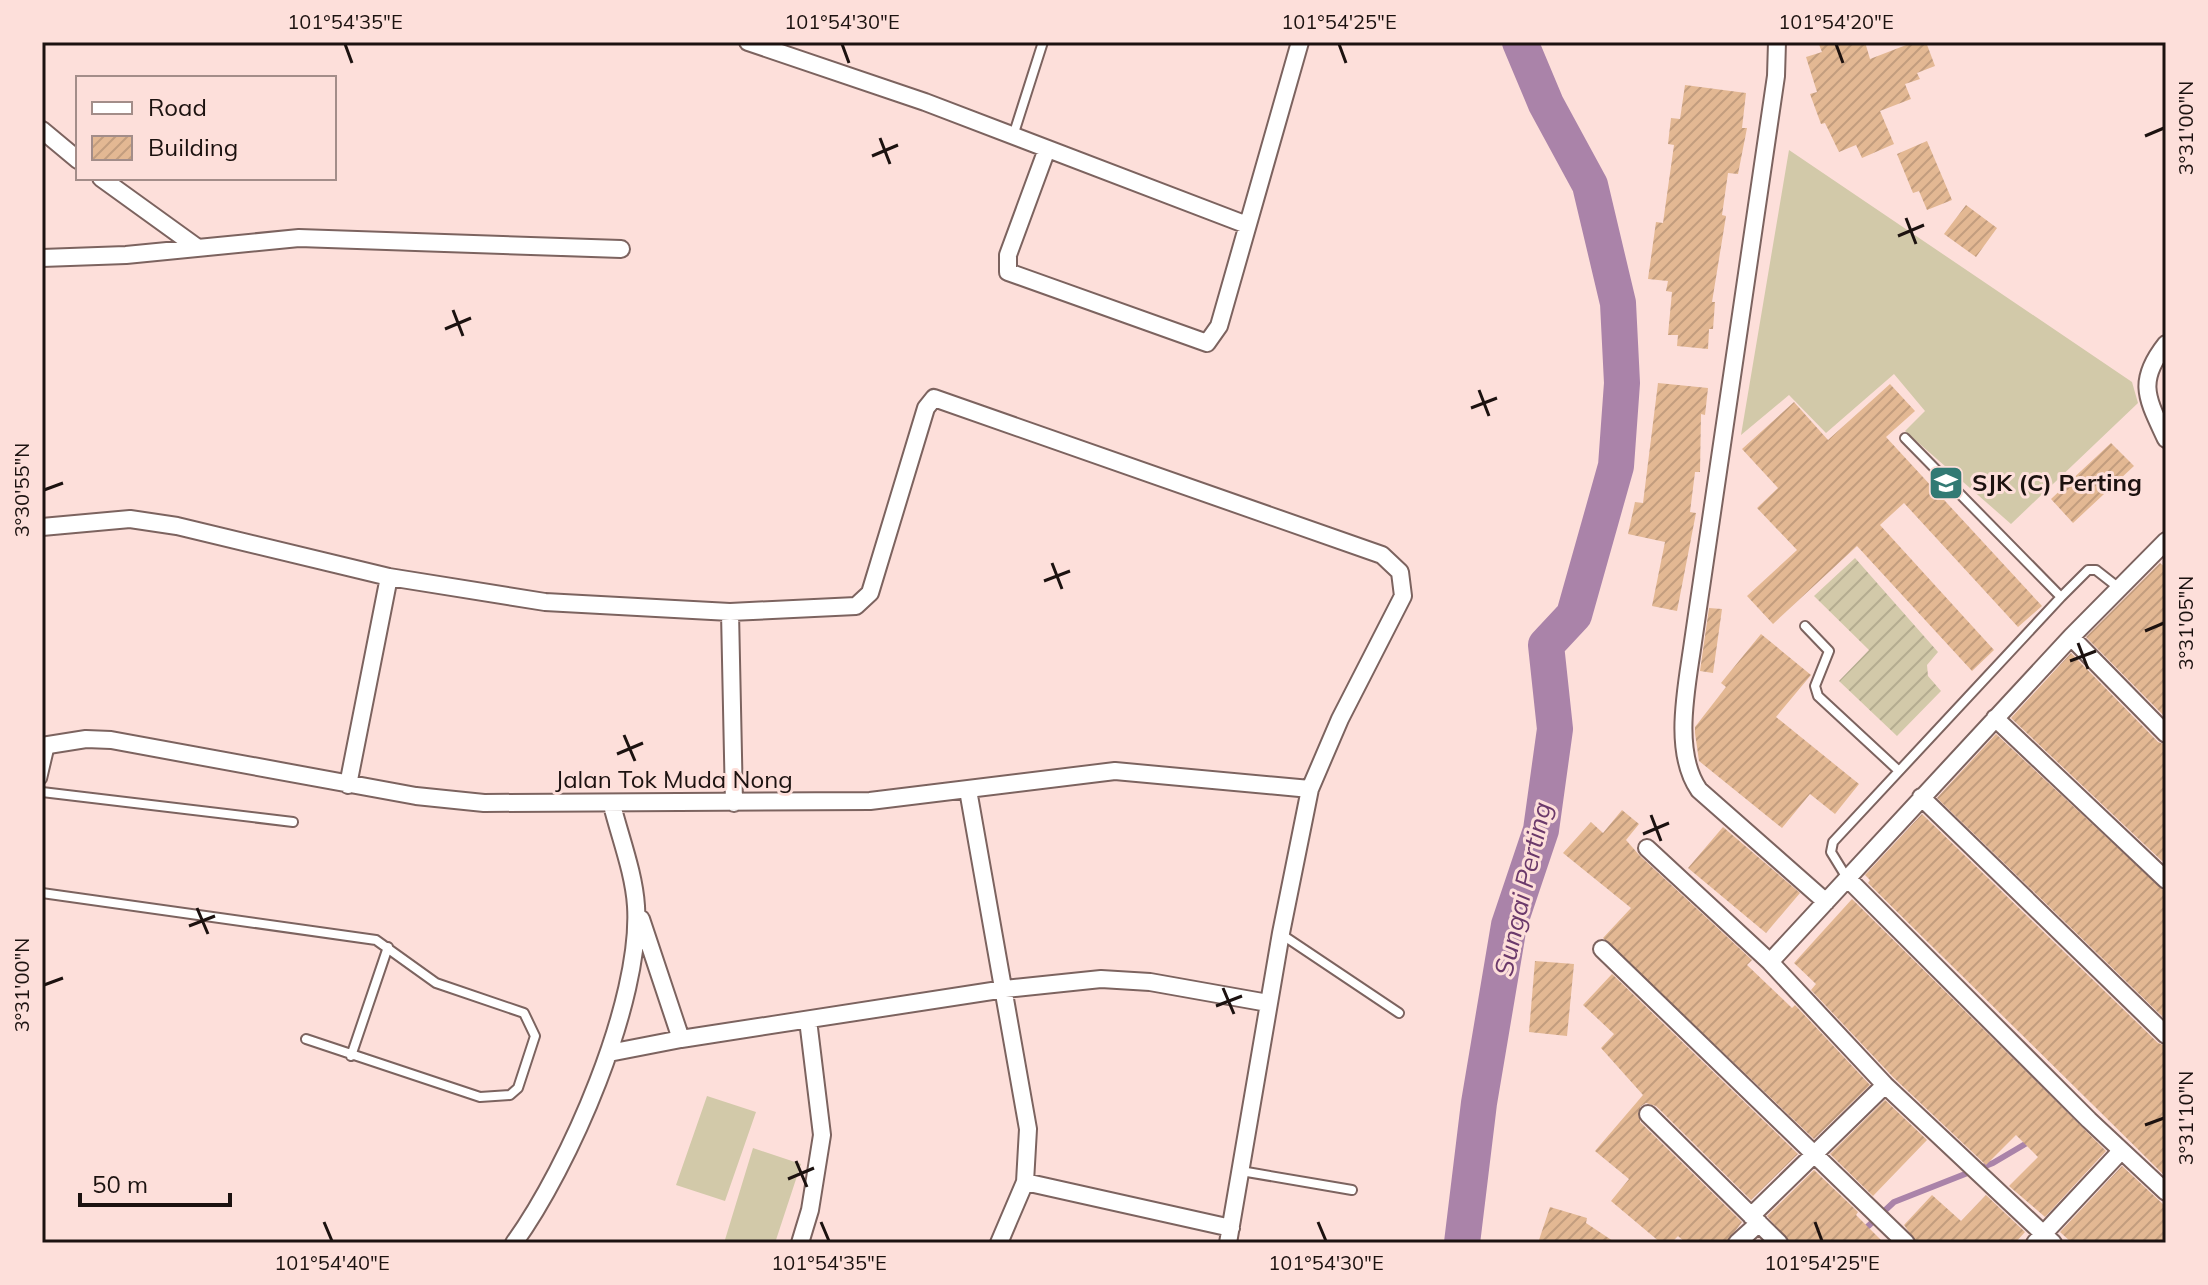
<svg xmlns="http://www.w3.org/2000/svg" width="2208" height="1285" font-family="Mulish,sans-serif">
<style>
.garden{fill:url(#garden-furrows)}
.pitch{fill:#d2c9a9}
.lines{fill:none;stroke-linecap:round;stroke-linejoin:round}
.stream{stroke:#aa83a9;stroke-width:6}
.river{stroke:#aa83a9;stroke-width:36}
.building{fill:url(#building-hatch)}
.lane-casing{stroke:#7c635f;stroke-width:12}
.street-casing{stroke:#7c635f;stroke-width:20}
.lane{stroke:#fff;stroke-width:8}
.street{stroke:#fff;stroke-width:16}
.ticks{fill:none;stroke:#1c1210;stroke-width:3}
.labels{text-anchor:middle;stroke-width:6;stroke-linejoin:round;paint-order:stroke}
.poi-label{font-size:24px;font-weight:bold;fill:#1c1210;stroke:#fddfda;text-anchor:start}
.street-label{font-size:24px;fill:#1c1210;stroke:#fddfda}
.water-label{font-size:26px;font-style:italic;fill:#6b396b;stroke:#fddfda}
.neatline{fill:none;stroke:#1c1210;stroke-width:3}
.ticks-label{font-size:20px;text-anchor:middle;fill:#1c1210}
</style>
<defs>
<pattern id="garden-furrows" width="10" height="10" patternUnits="userSpaceOnUse" patternTransform="scale(2)"><rect width="10" height="10" fill="#d2c9a9"/><path d="M-1 1l2-2M0 10L10 0M9 11l2-2" fill="none" stroke="#b4ac90"/></pattern>
<pattern id="building-hatch" width="6" height="6" patternUnits="userSpaceOnUse" patternTransform="scale(2)"><rect width="6" height="6" fill="#e3b893"/><path d="M-1 1l2-2M0 6l6-6M5 7l2-2" fill="none" stroke="#c29d7e"/></pattern>
</defs>
<rect width="100%" height="100%" fill="#fddfda"/>
<path class="garden" d="M1855,558l83,94 -11,13 1,11 13,15 -44,45 -58,-55 30,-31 -55,-54z"/>
<path class="pitch" d="M1789,150l343,232 6,21 -127,121 -106,-93 20,-20 -31,-37 -68,59 -37,-38 -48,40z
M707,1096l49,16 -31,89 -49,-16z
M753,1148l48,16 -26,79h-51z"/>
<g class="lines">
<path class="stream" d="M1864,1230l30,-28 99,-39 39,-23"/>
<path class="river" d="M1462,1243l17,-140 30,-178 32,-95 14,-101 -9,-84 28,-30 42,-149 6,-83 -4,-80 -28,-118 -44,-81 -26,-62"/>
</g>
<path class="building" d="M1818,42h47l5,17 44,-17h12l9,24 -18,7 3,6 -15,5 6,15 -31,12 14,33 -32,14 -6,-13 -17,7 -14,-29 -4,1 -11,-30 7,-2 -11,-35 16,-5z
M1685,85l61,8 -4,35h5l-9,46 -10,-1 -6,42 4,1 -14,86h3l-2,27h-4l-1,20 -31,-3 1,-11h-10l4,-43 -6,-1 2,-10 -20,-2 8,-57 7,1 11,-78 -6,-1 3,-26 9,1z
M1927,141l25,59 -25,10 -8,-19 -6,2 -16,-39z
M1966,205l31,23 -21,29 -32,-23z
M1658,383l50,5 -3,27 -4,-1 -1,58h-5l-5,40 6,1 -19,98 -25,-5 13,-64 -37,-8 7,-32 8,1z
M1890,384l25,27 -29,26 156,169 -24,21 -114,-124 -24,22 114,125 -22,21 -115,-125 -84,78 -26,-28 50,-46 -40,-42 21,-20 -36,-39 52,-47 34,38z
M2111,443l23,23 -61,57 -22,-24z
M2160,563l6,5v150l-80,-81z
M1709,608l13,1 -9,64 -13,-2z
M1761,634l50,41 -35,42 83,67 -24,30 -25,-20 -28,34 -83,-67 -4,-28v-6l31,-40 -5,-4z
M2071,653l87,89 8,3v111l-4,5 -151,-143z
M1996,734l170,159v127l-229,-222z
M1622,810l17,14 -13,16 14,16 112,104 -5,5 45,43 3,-3 75,80 -56,54 -211,-201 28,-30 -68,-55 28,-31 12,11z
M1922,814l236,229 8,3 -1,130 -297,-293 2,-3 -5,-5z
M1723,827l77,66 -34,40 -78,-65z
M1852,899l254,252 -61,66 -36,-31 29,-29 -22,-22 -30,30 -93,-88 -82,-87 5,-6 -22,-21z
M1535,961l39,3 -7,72 -38,-4z
M1612,974l186,180 -47,46 -95,-94 -10,-3 -6,4v15l102,100 -16,21h-40l-8,-7 -7,7h-10l-50,-42 18,-22 -34,-28 48,-56 -42,-47 13,-14 -31,-29z
M1885,1100l42,40 -54,56 -43,-42z
M2122,1166l44,41v36h-94l-12,-11z
M1814,1170l44,42 -2,3 28,28h-94l-23,-27z
M1932,1195l29,26 25,-26 39,37 -10,11h-98l-13,-18z
M1550,1207l37,11 -1,5 30,20h-78z"/>
<g class="lines">
<g class="lane-casing">
<path id="lane" d="M1013,136l30,-94
M1905,438l156,159
M1805,626l24,25 -14,35 3,10 81,75
M42,779l8,-34
M42,792l251,30
M1847,878l-16,-26 2,-10 228,-245 27,-27h8l23,18
M42,893l334,47 60,43 88,30 11,23 -17,52 -8,7 -30,2 -174,-58
M1281,934l118,79
M351,1056l37,-109
M1241,1171l111,19"/>
</g>
<g class="street-casing">
<path id="street" d="M748,42l177,60 322,123
M1777,42l-1,34 -83,566c-6,44 -21,109 6,148l127,112
M42,130l36,30
M1047,149l-39,106v17l199,71 12,-17 81,-284
M101,178l97,70
M42,258l84,-3 173,-17 322,11
M2166,344c-30,38 -19,54 0,95
M42,527l88,-8 47,7 212,51 156,25 185,10 126,-6 14,-13 56,-185 8,-10 448,157 18,17 3,24 -63,123 -30,70 -29,144 -53,310
M730,612l4,191
M2071,637l95,97
M1995,718l171,162
M42,746l44,-7 25,1 305,56 68,7 386,-2 245,-30 195,18
M348,785l41,-208
M968,790l60,339 -3,53 -26,61
M1921,797l245,238
M1647,848l123,114 115,123 168,158
M1848,879l241,241 77,72
M641,919l40,120
M1602,949l304,294
M1770,962l301,-325 95,-96
M609,1053l72,-14 324,-50 96,-10 49,3 118,21
M1648,1114l131,129
M1025,1182l206,46
M1751,1216l134,-131
M514,1243c55,-76 128,-242 122,-337 -2,-33 -16,-69 -24,-101
M800,1243l10,-33 12,-75 -14,-115
M1737,1243l22,-20
M2035,1243l86,-92"/>
</g>
<use href="#lane" class="lane"/>
<use href="#street" class="street"/>
</g>
<path class="ticks" d="M345,44l7,19M842,44l7,19M1339,44l7,19M1836,44l7,19M2145,136l19,-8M880,138l10,26M872,156l26,-11M1906,218l10,26M1898,236l26,-11M453,310l10,26M445,329l26,-11M1479,390l10,26M1471,408l26,-10M44,490l19,-7M1052,563l10,26M1044,581l26,-10M2145,631l19,-8M2078,643l10,26M2070,661l26,-10M624,735l11,26M617,754l26,-11M1651,815l10,26M1643,834l26,-11M197,908l11,26M189,926l26,-10M44,985l19,-7M1223,988l11,26M1216,1006l26,-10M2145,1125l19,-7M796,1161l11,26M788,1179l26,-11M324,1222l8,19M821,1222l8,19M1318,1222l8,19M1815,1222l7,19"/>
<defs>
<g id="school-square" transform="scale(1.8)"><rect x="-9" y="-9" width="18" height="18" rx="4" fill="#327a74" stroke="#fddfda"/><path d="M0-5L7-2L0 1L-7-2ZM-4 1L0 2.5L4 1V4Q0 6-4 4Z" fill="#fff"/></g>
</defs>
<g fill-rule="evenodd">
<use href="#school-square" x="1946" y="483"/>
</g>
<g class="labels">
<g class="poi-label">
<text x="1972" y="491">SJK (C) Perting</text>
</g>
<g class="street-label">
<text x="674" y="788">Jalan Tok Muda Nong</text>
</g>
<g class="water-label">
<text transform="translate(1523 889) rotate(-77)" y="9">Sungai Perting</text>
</g>
</g>
<rect width="2208" height="1285" fill="none" stroke="#fddfda" stroke-width="88"/>
<rect x="76" y="76" width="260" height="104" fill="#fddfda" stroke="#a38d89" stroke-width="2"/>
<rect x="92" y="102" width="40" height="12" fill="#ffffff" stroke="#a38d89" stroke-width="2"/>
<text x="148" y="116" font-size="24" fill="#1c1210">Road</text>
<rect x="92" y="136" width="40" height="24" fill="url(#building-hatch)" stroke="#a38d89" stroke-width="2"/>
<text x="148" y="156" font-size="24" fill="#1c1210">Building</text>
<path d="M80 1193v12h150v-12" fill="none" stroke="#1c1210" stroke-width="4"/>
<text x="92" y="1193" font-size="24" fill="#1c1210" stroke="#fddfda" stroke-width="6" paint-order="stroke">50 m</text>
<rect x="44" y="44" width="2120" height="1197" class="neatline"/>
<g class="ticks-label">
<text x="345" y="29">101°54'35"E</text>
<text x="842" y="29">101°54'30"E</text>
<text x="1339" y="29">101°54'25"E</text>
<text x="1836" y="29">101°54'20"E</text>
<text transform="translate(2186 128) rotate(-90)" y="7">3°31'00"N</text>
<text transform="translate(22 490) rotate(-90)" y="7">3°30'55"N</text>
<text transform="translate(2186 623) rotate(-90)" y="7">3°31'05"N</text>
<text transform="translate(22 985) rotate(-90)" y="7">3°31'00"N</text>
<text transform="translate(2186 1118) rotate(-90)" y="7">3°31'10"N</text>
<text x="332" y="1270">101°54'40"E</text>
<text x="829" y="1270">101°54'35"E</text>
<text x="1326" y="1270">101°54'30"E</text>
<text x="1822" y="1270">101°54'25"E</text>
</g>
</svg>
